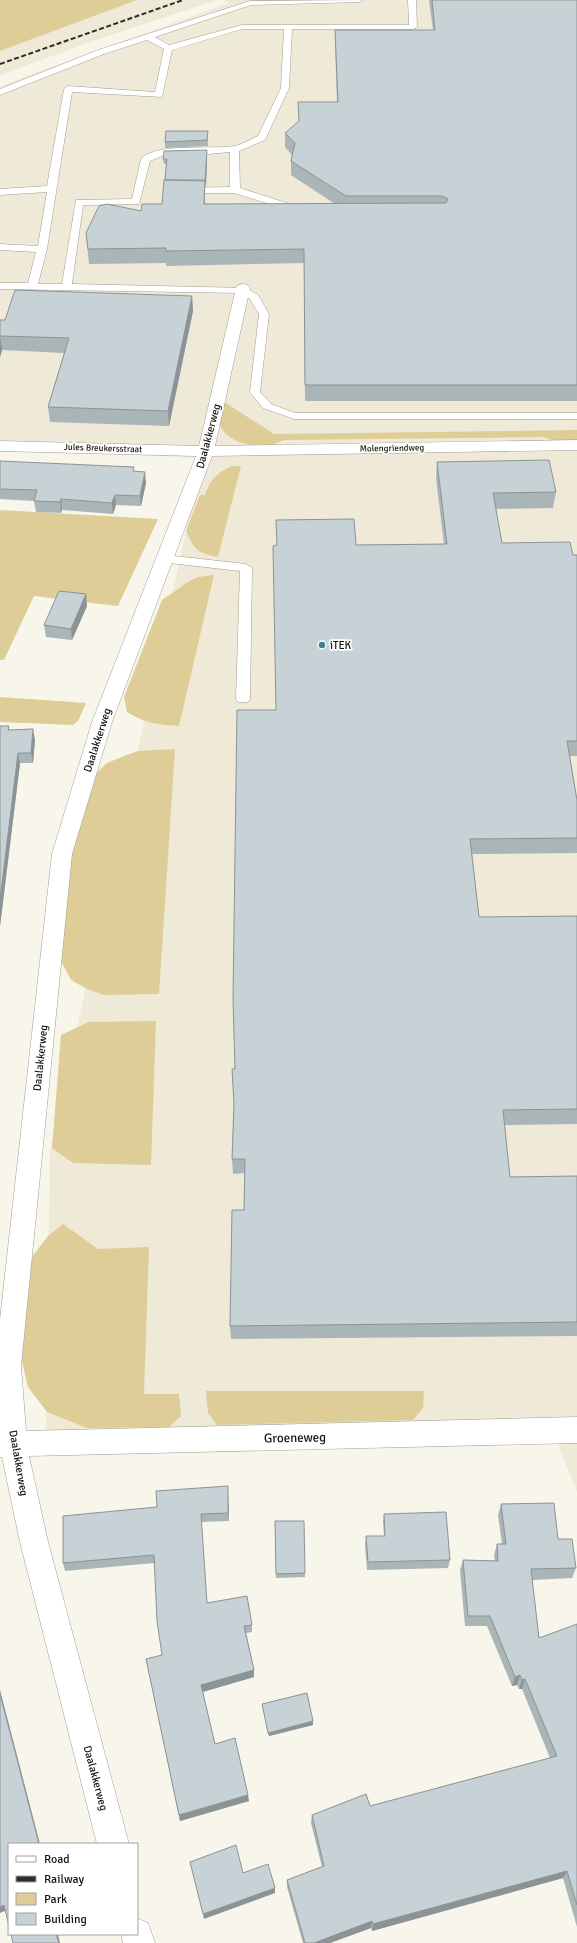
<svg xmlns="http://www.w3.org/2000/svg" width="577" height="1943" font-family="Signika,sans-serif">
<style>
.built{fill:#efe9d8}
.green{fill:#decd97}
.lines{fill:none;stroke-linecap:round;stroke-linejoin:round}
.lane-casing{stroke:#a09d94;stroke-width:1}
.street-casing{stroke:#a09d94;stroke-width:1}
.lane{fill:#fff;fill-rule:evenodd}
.street{fill:#fff;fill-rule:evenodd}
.rail{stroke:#2f2d29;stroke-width:2;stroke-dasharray:5 2.5;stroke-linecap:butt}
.wall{fill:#aab5b8}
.shaded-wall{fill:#8b9396}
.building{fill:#c6d2d6;stroke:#8b9396}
.poi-dot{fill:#408194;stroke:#fff;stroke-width:1.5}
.labels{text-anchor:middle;stroke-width:3.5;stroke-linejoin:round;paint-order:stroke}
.far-street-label{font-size:9px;fill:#14130f;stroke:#fff}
.street-label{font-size:11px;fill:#14130f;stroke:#fff}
.poi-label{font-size:11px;fill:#14130f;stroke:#fff;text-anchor:start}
.near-street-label{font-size:13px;fill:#14130f;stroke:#fff}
</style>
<rect width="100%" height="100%" fill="#f8f5eb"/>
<path class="built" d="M137,0h80l-121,40 -96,35v-24z
M223,0h354v1492l-30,-75 -501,16 4,-282 152,-693 -202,-9v-362l21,-9 208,-75z"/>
<path class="green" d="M0,0h137l-137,51z
M220,403h6l48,31 303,-4v12h-20l-14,-5 -259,3c-6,2 -12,6 -18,6 -15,2 -41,-6 -46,-21 -2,-6 0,-16 0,-22z
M232,466h9l-23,91c-20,-4 -24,-7 -32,-26l14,-36h5c6,-17 11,-21 27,-29z
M0,510l158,9 -40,87 -84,-10 -30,64h-4z
M214,575l-35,151c-20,-1 -35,-3 -52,-14l-3,-15 38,-97 26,-18 10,-5z
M0,697l86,6 -8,18 -5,4 -73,-3z
M175,749l-16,245 -55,1 -17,-6 -16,-9 -12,-23 11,-108 21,-71 16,-15 17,-7 14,-5z
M156,1021l-5,144 -78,-2 -21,-15 9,-113 28,-13z
M63,1224l35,25 51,-2 -5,147h35l2,22 -12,11 -82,1 -40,-16 -19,-25 -7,-30 11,-100 16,-21z
M206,1391h218l-1,17 -10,12 -196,5 -9,-12z"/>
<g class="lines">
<g class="lane-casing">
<path id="lane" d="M363,0l-4,2 -108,3 -96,32 14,8 73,-20h167l-1,-25h8l1,27 -4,2h-121l-3,59 -24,52 -26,11 1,37 62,20 2,2 -2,2h-6l-62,-19h-53l-2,-2 5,-3 46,-1v-35l-22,2h-41l-17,7 -11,43 -56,1 -11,79 174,4 12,7 11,19 -9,78 11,12 24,9h282v6h-283l-31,-11 -13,-16 9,-78 -9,-15 -10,-6 -240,-4v-6h28l8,-31 -36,-2v-6l38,2 9,-54 -47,3v-6l47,-3 17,-97 4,-3 87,6 9,-43 -17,-9 -43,14 -104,41v-6l98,-39 152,-49zM242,29h42l-3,59 -23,48c-7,3 -15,8 -23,10 -23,4 -78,-4 -94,13l-9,40 -56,1 -14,84h-24l9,-35 25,-157 90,5 10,-47z
M165,555l81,9 6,4 -2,131 -2,3h-10l-2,-3 4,-128 -79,-9 -2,-3 2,-3z"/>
</g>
<g class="street-casing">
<path id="street" d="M243,284l5,1 2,3 -35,158 362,-6v10l-365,6 -100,266 -40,132 -51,512 5,65 551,-14v26l-548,13 19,86 81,302h-32l-77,-302 -18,-85h-2v-137l52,-466 40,-132 104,-266 -196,-5v-10l199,5 37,-158 2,-3z
M137,1918l11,5 7,20h-32l-2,-9h16z"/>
</g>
<use href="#lane" class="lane"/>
<use href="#street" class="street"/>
<path class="rail" d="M0,64l183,-64"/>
</g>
<path class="wall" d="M429,0h148v401h-272l-1,-138 -138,3v-3l-77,1 -3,-31 55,-22 21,-7 4,-40h-2l-1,-5 44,-3 -1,30h-1v18h130l-44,-29v-14l1,-6 -7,-8v-14l14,-11 -1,-20h39l-2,-58v-14h98z
M208,131v15l-43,2v-6z
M192,296l1,15 -24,115 -119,-4 -2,-15 16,-54 -62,-3 -2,7v-37h5z
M0,461l134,11 12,11 -5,23 -25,-1 -3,9 -51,-4 -1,3 -25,-1 -2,-11 -34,-2z
M437,462l119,30 -3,16 -57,1 6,34 71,12h4v201h-7l7,44v53l-105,1 7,63 98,-1v208l-73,1 6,52 67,-1v160l-346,3 -1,-13 14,-116 1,-37 -12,1 -1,-15 3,-90 41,-359 80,-165 88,-1 -8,-66z
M87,606l-15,34 -26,-3 -2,-12z
M0,726h9v4l26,10 -2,23h-13l-20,163z
M228,1494l1,27 -28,1 6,81 45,22v7l-6,1 8,37v7l-51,15 12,52 34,57 -69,20 -34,-162 16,-4 -8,-92 -89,8 -2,-8 94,-56z
M501,1504l57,35 18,29 -4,10 -40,2 7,58 38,-14v303l-14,-49 -191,53 -1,-3 -41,15h-27l-16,-56v-7l35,-13 -11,-44 1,-8 58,-9 180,-48 -28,-69h-3l-2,-4 -5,1 -25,-60h-22l-5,-56 3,-10 32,1 -1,-6 3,-11h5l-4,-29z
M384,1514l66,46 -2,8 -81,2 -2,-26 1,-8h18l-1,-14z
M275,1521l30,52v4l-29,1z
M262,1704l51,21 -44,11 -6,-28z"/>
<path class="shaded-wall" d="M207,150v6l-1,30 -1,-5z
M205,180v15l-1,23v-14z
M192,296l1,15 -24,115 -1,-15z
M0,336l2,14 -2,7z
M145,472l1,11 -5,23 -1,-10z
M115,495l1,10 -3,9 -1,-11z
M61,499l1,11 -1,3 -1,-11z
M86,594l1,12 -15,34 -1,-11z
M33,729l2,11 -2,23 -2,-10z
M18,753l2,10 -20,163v-26z
M228,1486v8l1,27 -1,-8z
M254,1670v7l-52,15 -1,-7z
M520,1675l-3,10 -5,1 3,-9z
M525,1679l-3,10h-3l3,-9z
M0,1690l40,154h-1l-39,-150z
M313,1721v4l-44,11 -1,-3z
M248,1795l1,6 -69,20 -1,-6z
M567,1871l-4,7 -191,53 1,-7z
M275,1888v5l-71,26 -1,-5z
M4,1905l3,5 -7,3v-6z
M372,1921l-1,7 -41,15h-16z
M56,1934h2l2,9h-1z"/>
<path class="building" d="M432,0h145v385h-272l-1,-136 -138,2v-3l-78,1 -2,-16 13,-27 8,-2 34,7 1,-7h20l2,-24h41l-1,24 242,-1 2,-4 -6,-3h-96l-55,-35 4,-18 -10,-10 14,-12 -1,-19h40l-3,-72h100z
M166,131h42l-1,9 -42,2z
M207,150l-2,31 -40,-1 2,-21h-4l1,-8z
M15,290l177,6 -24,115 -120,-4 21,-69 -69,-2v-16h5z
M549,460l7,32 -63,1 9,50 68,-1 3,13h4v186h-10l10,59v38l-107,1 9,78 98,-1v193l-74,1 7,67 67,-1v146l-347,4 2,-116h12l1,-51h-13l2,-55 -2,-35h3l-2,-70 4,-289h39l-3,-164 4,-1 -1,-25 78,-1 2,26 91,-1 -10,-82z
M0,461l134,6 -1,4 12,1 -5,24 -25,-1 -3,8 -51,-4 -1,3 -26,-1 3,-11 -37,-1z
M59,591l27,3 -15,35 -27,-4z
M0,726h9l-1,4 25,-1 -2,24h-13l-18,147z
M228,1486v27l-27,1 6,89 40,-7 5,29 -8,1 10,44 -53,15 14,59 20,-6 13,57 -69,20 -33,-156 16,-4 -5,-34 -3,-66 -91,8v-47l94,-9 -1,-16z
M554,1503l4,36h14l4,29 -45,1 8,69 38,-14v281l-10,-34 -194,53 -1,-3 -58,22h-9l-18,-63 37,-14 -12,-51 54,-21 4,12 187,-50 -32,-77 -3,1 -2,-5 -5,2 -25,-61h-22l-5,-56 35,1 -1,-17h9l-5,-40z
M446,1512l4,48 -82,2 -2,-26h19l-1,-22z
M275,1521h29l1,52 -29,1z
M307,1693l6,28 -45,12 -6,-29z
M0,1694l39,150h-30v82l-5,-21 -4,2z
M236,1845l7,28 25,-9 7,24 -72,26 -13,-52z
M11,1934h45l3,9h-46z"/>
<circle class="poi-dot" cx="322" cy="645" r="4"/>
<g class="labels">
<g class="far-street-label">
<text transform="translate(103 448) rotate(2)" y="3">Jules Breukersstraat</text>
<text transform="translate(392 448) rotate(-1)" y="3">Molengriendweg</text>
</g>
<g class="street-label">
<text transform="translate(208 436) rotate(-75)" y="4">Daalakkerweg</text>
<text transform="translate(97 740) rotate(-72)" y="4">Daalakkerweg</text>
<text transform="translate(40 1058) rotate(-84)" y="4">Daalakkerweg</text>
<text transform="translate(19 1463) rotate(80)" y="4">Daalakkerweg</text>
<text transform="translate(96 1778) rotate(75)" y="4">Daalakkerweg</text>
</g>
<g class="poi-label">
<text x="330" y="649">iTEK</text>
</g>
<g class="near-street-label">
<text transform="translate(295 1437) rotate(-1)" y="5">Groeneweg</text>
</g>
</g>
<rect x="8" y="1843" width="130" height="92" fill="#ffffff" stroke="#a1a19f"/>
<rect x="16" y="1856" width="20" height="6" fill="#ffffff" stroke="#a1a19f"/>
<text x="44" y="1863" font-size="12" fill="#14130f">Road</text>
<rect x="16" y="1876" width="20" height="6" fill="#2f2d29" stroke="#a1a19f"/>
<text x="44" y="1883" font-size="12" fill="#14130f">Railway</text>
<rect x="16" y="1893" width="20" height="12" fill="#decd97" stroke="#a1a19f"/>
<text x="44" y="1903" font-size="12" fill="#14130f">Park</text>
<rect x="16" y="1913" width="20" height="12" fill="#c6d2d6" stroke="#a1a19f"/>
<text x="44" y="1923" font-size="12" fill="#14130f">Building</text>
</svg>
